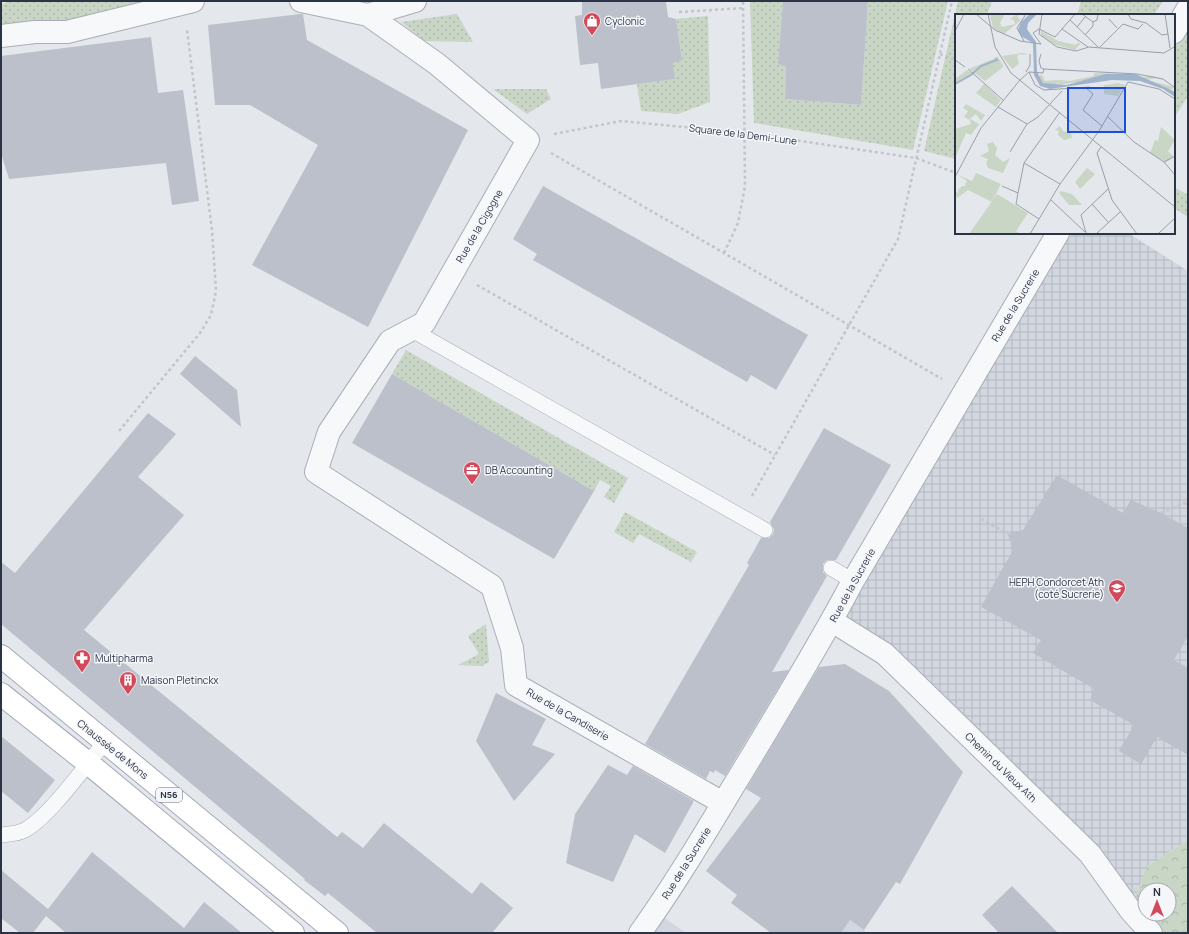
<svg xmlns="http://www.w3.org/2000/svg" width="1189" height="934" font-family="Manrope,sans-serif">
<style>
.built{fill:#d2d6de}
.industrial{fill:url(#industrial-grid)}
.grass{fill:url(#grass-dots)}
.forest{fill:url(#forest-crowns);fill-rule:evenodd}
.building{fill:#bbc0ca}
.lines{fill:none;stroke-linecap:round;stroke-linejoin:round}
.lane-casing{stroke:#a9aeb7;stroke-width:16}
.street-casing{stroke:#a9aeb7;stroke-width:24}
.primary-casing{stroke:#a3abb8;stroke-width:24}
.path{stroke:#c2c5cb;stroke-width:2.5;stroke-dasharray:3 3;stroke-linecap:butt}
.lane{stroke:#f7f8fa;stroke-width:15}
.street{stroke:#f7f8fa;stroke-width:22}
.primary{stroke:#fff;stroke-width:22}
.labels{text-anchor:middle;stroke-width:3;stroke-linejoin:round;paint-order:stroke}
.shield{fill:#f4f6f9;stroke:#676e7b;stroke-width:1}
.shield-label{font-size:9px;font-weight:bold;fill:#2b3445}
.poi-label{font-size:10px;fill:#2b3445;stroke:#f4f6f9;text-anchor:start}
.street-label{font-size:10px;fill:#2b3445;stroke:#f4f6f9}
.inset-river{fill:none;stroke:#9fb4cc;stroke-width:2}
.inset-road{fill:none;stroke:#9a9fa9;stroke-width:1}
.view{fill:#1d4ed8;fill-opacity:0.15;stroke:#1d4ed8;stroke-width:2}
.inset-edge{fill:none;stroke:#2b3445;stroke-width:2}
</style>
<defs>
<pattern id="industrial-grid" width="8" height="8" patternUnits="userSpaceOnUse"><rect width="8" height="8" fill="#d2d6de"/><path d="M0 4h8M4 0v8" fill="none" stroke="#b4b8c0"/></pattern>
<pattern id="grass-dots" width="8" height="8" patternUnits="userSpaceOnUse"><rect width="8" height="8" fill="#c9d6c5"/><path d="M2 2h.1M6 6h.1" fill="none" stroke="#adb8ab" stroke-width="1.8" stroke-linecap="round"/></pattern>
<pattern id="forest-crowns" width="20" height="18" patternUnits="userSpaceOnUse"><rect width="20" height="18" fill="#c9d6c5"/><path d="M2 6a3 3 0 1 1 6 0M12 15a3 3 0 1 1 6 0" fill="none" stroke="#adb8ab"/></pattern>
</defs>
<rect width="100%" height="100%" fill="#e4e7ec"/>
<path class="built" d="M656,911l13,10 17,12h-41z
M850,920l14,10 2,3h-25z"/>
<path class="industrial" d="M1058,233h70l60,38v569l-42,27 -15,44 -41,-57 -258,-233z"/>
<path class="grass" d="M9,1h184l-192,32v-28z
M750,1h33l-5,63 8,3 -1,32 76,6 7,-104h80l-35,149 -159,-27z
M958,1h34l-5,14h-31v144l-32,-8z
M1081,1h82l-9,14h-77z
M1188,10v86l-14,22v-84z
M457,14l16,28 -48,-1 -24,-19z
M708,16l2,86 -32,12 -37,-3 -4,-27 38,-5 -2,-16 9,-4 -6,-40z
M493,89h53l5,10 -24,15z
M1174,187l14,8v22l-14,-9z
M406,350l222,128 -14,25 -10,-6 7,-11 -11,-6 -6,11 -202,-117z
M625,512l72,40 -6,10 -52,-28 -6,9 -19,-11z
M486,624l3,38 -7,4 -24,-1 21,-11 -11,-18z"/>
<path class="forest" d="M1188,840v93h-37l-20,-22 15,-44zM1145,890h24v24h-24z"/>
<path class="building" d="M582,1h84l2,16 8,2 6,41 -9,3 2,16 -74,10 -3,-26 -18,2 -5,-49 7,-1z
M783,1h85l-7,104 -76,-6 1,-32 -8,-3z
M300,14h3l4,26 161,90 -100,197 -116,-62 66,-120 -68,-40h-35l-7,-80z
M151,37l7,56 25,-3 16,111 -27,4 -6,-42 -157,16 -8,-26v-97z
M543,186l265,149 -32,55 -25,-15 -4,7 -214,-122 4,-6 -24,-15z
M195,356l42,34 4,37 -61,-53z
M392,374l202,117 -40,68 -202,-116z
M148,413l28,21 -38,43 46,38 -100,115 253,207 5,-5 21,16 21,-25 88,71 9,-12 32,26 -21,25h-115l-49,-40 -3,3 -21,-16 1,-1 -304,-255v-62l14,11z
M824,428l67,37 -55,95h-9l-4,4v8l4,4 -55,96 17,-2 -64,106 -10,-6 -1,3 -4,-2 -4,8 -61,-35 104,-179 -2,-2 14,-25h8l4,-4 1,-4 -4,-8z
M1057,475l66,38 8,-13 30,13 27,15v108l-14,24 14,8v87l-31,-18 -16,27 -22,-13 15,-26 -44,-25 4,-11 -61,-36 8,-13 -60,-33 32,-57 -5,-16 15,-4z
M845,664l44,27 74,81 -63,112 -4,-2 -32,48 -14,-10 -9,13h-70l-40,-30 6,-8 -31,-24 55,-73 -15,-9 73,-122z
M496,693l50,26 -14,26 23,9 -41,47 -38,-60z
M1,736l54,44 -27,33 -27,-22z
M608,765l19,10 6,-9 61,35 -29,52 -30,-19 -22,48 -47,-19 9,-49z
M92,852l92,76 20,-26 38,31h-176l-20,-17 -13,17h-13l-19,-15v-48l47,39z
M1012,886l46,47h-59l-17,-18z"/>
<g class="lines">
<g class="lane-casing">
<path id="lane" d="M412,330l353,200
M831,568l22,13
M1,835c8,-1 17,-1 24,-5 25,-14 61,-65 80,-88"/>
</g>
<g class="street-casing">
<path id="street" d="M301,1l67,14 47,-14
M368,15l69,49 91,76 -104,183 -34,18 -61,91 -13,40 176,114 20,62 4,37 207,118
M1174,32l14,-24
M1,36l34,-4h32l126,-31
M832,621l53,33 205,200 41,57 20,22
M640,933c41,-57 76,-119 113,-179 34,-57 69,-114 100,-173l205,-348"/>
</g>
<g class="primary-casing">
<path id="primary" d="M1,656l336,277
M1,694l87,69 205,170"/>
</g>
<path class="path" d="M679,12l65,-4
M940,54l16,6
M554,134l67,-13 125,12 170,25 40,15
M551,153l391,226
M724,253l14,-30 7,-37 -2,-185
M477,285l298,170
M119,431l81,-98 11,-18 5,-24 -4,-61 -25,-200
M752,496l146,-257 54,-238
M1185,503l3,2
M1161,513l24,-10 3,-5
M981,519l27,15
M1182,933l6,-5"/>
<use href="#lane" class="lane"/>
<use href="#street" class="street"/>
<use href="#primary" class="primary"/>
</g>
<defs>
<g id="shop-pin" transform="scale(0.9)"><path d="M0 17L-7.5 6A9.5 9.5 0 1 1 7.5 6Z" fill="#d1495b" stroke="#f4f6f9"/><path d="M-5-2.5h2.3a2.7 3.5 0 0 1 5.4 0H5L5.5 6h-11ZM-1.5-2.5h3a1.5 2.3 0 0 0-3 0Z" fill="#fff"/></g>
<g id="office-pin" transform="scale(0.9)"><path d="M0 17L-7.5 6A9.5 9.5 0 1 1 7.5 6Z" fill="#d1495b" stroke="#f4f6f9"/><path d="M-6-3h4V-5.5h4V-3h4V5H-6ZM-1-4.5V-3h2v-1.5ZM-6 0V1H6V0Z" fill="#fff"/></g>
<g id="university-pin" transform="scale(0.9)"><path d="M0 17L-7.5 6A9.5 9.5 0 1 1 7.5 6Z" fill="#d1495b" stroke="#f4f6f9"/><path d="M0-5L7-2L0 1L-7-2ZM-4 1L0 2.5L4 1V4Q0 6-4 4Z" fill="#fff"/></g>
<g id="pharmacy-pin" transform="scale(0.9)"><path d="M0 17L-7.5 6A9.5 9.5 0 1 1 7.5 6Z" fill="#d1495b" stroke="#f4f6f9"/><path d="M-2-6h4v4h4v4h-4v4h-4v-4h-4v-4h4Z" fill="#fff"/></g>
<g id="building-pin" transform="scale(0.9)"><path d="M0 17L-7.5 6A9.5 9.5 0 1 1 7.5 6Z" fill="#d1495b" stroke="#f4f6f9"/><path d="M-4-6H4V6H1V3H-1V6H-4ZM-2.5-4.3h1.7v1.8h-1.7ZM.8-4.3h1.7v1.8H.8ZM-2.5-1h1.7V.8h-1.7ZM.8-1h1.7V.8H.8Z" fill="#fff"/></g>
</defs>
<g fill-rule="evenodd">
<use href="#shop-pin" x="592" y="21"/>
<use href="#office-pin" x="472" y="470"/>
<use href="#university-pin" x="1117" y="588"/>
<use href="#pharmacy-pin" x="82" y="658"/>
<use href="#building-pin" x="128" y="680"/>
</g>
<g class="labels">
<rect class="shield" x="156" y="788" width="26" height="14" rx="3"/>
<g class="shield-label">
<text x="169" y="798">N56</text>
</g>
<g class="poi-label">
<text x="605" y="25">Cyclonic</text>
<text x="485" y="474">DB Accounting</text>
<text x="1104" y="586" text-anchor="end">HEPH Condorcet Ath<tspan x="1104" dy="12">(coté Sucrerie)</tspan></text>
<text x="95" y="662">Multipharma</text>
<text x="141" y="684">Maison Pletinckx</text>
</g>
<g class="street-label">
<text transform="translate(743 134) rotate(7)" y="4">Square de la Demi-Lune</text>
<text transform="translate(479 226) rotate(-60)" y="4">Rue de la Cigogne</text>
<text transform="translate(1015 305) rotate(-59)" y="4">Rue de la Sucrerie</text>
<text transform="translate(852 585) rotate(-61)" y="4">Rue de la Sucrerie</text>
<text transform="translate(568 714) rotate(30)" y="4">Rue de la Candiserie</text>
<text transform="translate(113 749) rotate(39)" y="4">Chaussée de Mons</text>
<text transform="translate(1001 767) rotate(44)" y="4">Chemin du Vieux Ath</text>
<text transform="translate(686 863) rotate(-58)" y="4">Rue de la Sucrerie</text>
</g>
</g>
<g transform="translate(955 14)">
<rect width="220" height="220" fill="#e4e7ec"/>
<path d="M86,17l17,10 18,4 2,-3 2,2 -5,6 -19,-5 -15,-9zM43,43l1,2 -27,12 -3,-2zM140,59l40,1 8,3 10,-1 13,5 -10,-3 -9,2 27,7 -3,3 -27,-11 -9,-5h-30l-27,8 -21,3 2,-2 -1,-3 12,1 23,-5zM163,69l7,2 -7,11 -14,-2v-9l-4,1zM206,113l14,13 -7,11 6,6 -8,5 -16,-9 5,-13 3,1zM21,159l25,11 -9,18 -24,-12 -3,-5 2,-4 -9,-6 14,6z" fill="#c9d6c5"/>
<path d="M35,0h15l-5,9 2,4 13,-3 -1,-4 -4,-1 7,-5h3l-3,2 4,4 -17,14 -11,-6zM68,39l4,1 -10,1 2,9 -7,5 -10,-13zM44,45l4,6 -1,3 -17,13 -13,-10zM12,56l6,4 -18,10v-5zM87,61l3,6 13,-1 1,3 -8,2 -8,-2 -5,-7zM11,90l19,11 -4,6 -5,-7 -6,5 9,5 -8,11 -5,-2 -11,25v-29l16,-5 -1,-4 -6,-3 4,-6 -5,-3zM105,112l3,5 8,2 1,5 -8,2 -6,-5 1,-4 -4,-1zM38,128l4,6 -2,7 8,7 7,-4 -7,15 -15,-5 -2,-5 2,-4 -8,-3 9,-5 -2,-7zM7,172h5l1,4 -11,8 -2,-6 4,1 -1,-3zM106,177l11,3 10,11h-13l-10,-12z" fill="#c9d6c5"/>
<path d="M29,70l17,16 -5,7 -20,-14zM132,154l8,6 -15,15 -5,-7zM42,180l31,19 -12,18 4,3h-51z" fill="#c9d6c5"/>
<path d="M75,0h7l-9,9 -1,6 9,13 1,30 6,11 24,2 38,-11h30l32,14 8,4v5l-12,-8 -23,-8 -28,-1 -62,9 -10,-3 -6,-11 -1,-32 -12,-7 -3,-6 3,-8z" fill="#9fb4cc"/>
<path class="inset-river" d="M0,70l16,-9 10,-9 16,-6 -1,-2"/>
<path class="inset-road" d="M21,0l19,16 25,11 21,3 -8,-11 6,-4M33,0l7,33 16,26 164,134M87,0l-3,20 18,13 19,4 13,-4 75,6 10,-6M127,0l11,8 4,-2 1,-6M173,0l3,5 15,4 16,12 6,-1M210,0l5,34M154,5l8,9M115,6l28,27M122,13l8,-10M84,15l16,8 20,-23M107,15l26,18M0,17l9,-17M130,21l8,-9v-4M69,27l-7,-13 9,-14M144,34l24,-24 15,5 5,-5M0,46l10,7M86,54l-2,-7 2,-7M13,55l35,31M89,55l93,5 26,5 11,8M71,58l4,-7v-11M74,58l6,13 9,5 46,-3M65,66l9,-8 14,1 1,-4 -3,-1M173,68l31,7 16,10M131,74l7,6 -10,16 19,16M43,93l29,17M153,103l26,25 30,20 11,13M72,110l11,-7 24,-26M146,133l-4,6 15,47 25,34M55,138l17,-28M209,148l11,-6M69,149l36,21M0,163l26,-49 39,-48M47,172l16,7M96,186l34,32M137,190l16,18M84,205l-23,-15 2,-11 6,-30 36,-51M131,219l-5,-18 27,-26M75,220l30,-50 39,-53 29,-49M141,220l24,-22M203,220l17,-16"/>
<path class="view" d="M113,74h57v44h-57z"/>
<rect width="220" height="220" class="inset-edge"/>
</g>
<rect width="1189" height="934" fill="none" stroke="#2b3445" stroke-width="4"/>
<g transform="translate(1157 902)"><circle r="19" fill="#f4f6f9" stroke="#a4a8b1"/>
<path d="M0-3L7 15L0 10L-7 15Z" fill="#d1495b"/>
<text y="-6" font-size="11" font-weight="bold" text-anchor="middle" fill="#2b3445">N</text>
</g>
</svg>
